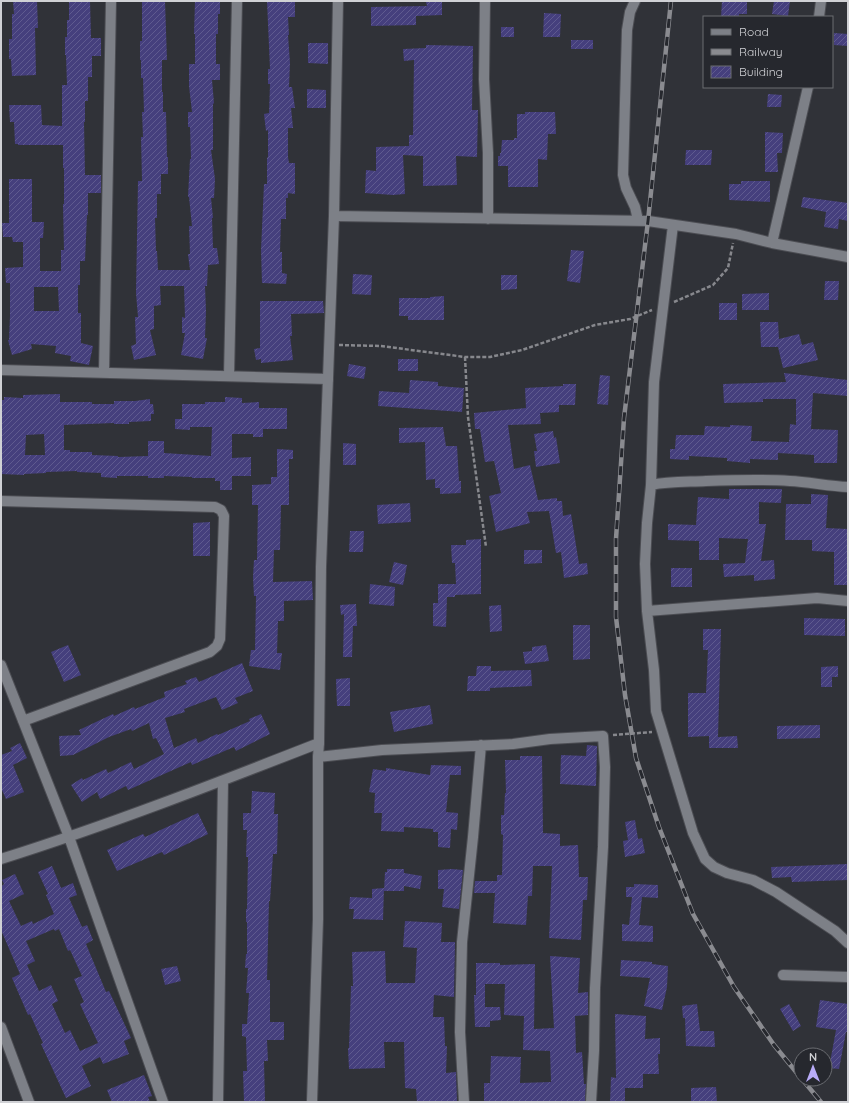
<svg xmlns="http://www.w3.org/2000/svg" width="849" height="1103" font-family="Quicksand,sans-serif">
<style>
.building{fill:url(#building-hatch);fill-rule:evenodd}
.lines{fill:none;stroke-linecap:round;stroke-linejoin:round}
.street-casing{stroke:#4c4d53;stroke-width:12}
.secondary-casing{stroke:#4c4d53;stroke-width:12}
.path{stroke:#87888d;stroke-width:2.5;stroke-dasharray:4 2;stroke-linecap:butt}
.street{stroke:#7d8087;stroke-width:10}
.secondary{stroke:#7d8087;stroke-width:10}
.rail-casing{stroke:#8a8b90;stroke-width:4.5}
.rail{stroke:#26282e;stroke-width:3;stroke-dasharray:9;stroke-linecap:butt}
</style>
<defs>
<pattern id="building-hatch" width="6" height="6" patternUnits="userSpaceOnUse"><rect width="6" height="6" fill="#453f7d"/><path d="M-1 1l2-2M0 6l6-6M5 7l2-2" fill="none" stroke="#5f5a8f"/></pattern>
</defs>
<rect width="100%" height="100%" fill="#303238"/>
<path class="building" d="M13,1h24l1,27h-3l1,47 -24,1 -1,-17h-2v-20h3v-25h2z
M69,1h21l1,37h10v18h-9v21h-4v24h-3v21h-1l1,53h16v18h-13v22h-1l-2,46h-5v24h-2v28h3v30l12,3 -4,19 -19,-4 1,-5 -16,-3 1,-7 -25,-2 1,5 -20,6 -4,-15h1l1,-24v-33h-4l-1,-15 18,-1v-25h-10l-1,-5h-9l-1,-14h7v-44h23v43h12l-1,16h-3v33h21v-21h3l-1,-46h1v-36h-1v-23h-45v-1h-3l-1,-22h-4l-1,-17h32l1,20 20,1v-41h5l-1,-30h-1v-18h2v-17h2zM34,287h24l1,24h-25z
M142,1h23l2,59h-5v32h1v20h3l1,45h1v17h-7v20h-4v24h-2l1,33h1l1,19h32l-2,-16h2l-1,-28h3l-3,-29h-1l2,-38h1l-1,-32h-2v-15h4l-3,-26v-22h6v-30h-1l1,-33h25v13h-2v20h-2v30h4v16h-8l2,23 -1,1v46h-2l4,29 -1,19h-3l2,20h-1l1,30h4l2,16 -11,1 -1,21h-2l1,25 -1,27h2l-4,21 -22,-4 4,-22h-3v-16l3,1 -1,-32h-24l1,19 -7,1v23l-4,1 6,25 -22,5 -3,-14 5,-2 -1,-27h3l-2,-24 2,-112h4l-1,-44h2l-1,-25h2l-1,-34h-2v-18h-1v-19h2z
M267,1h28v16h-7l1,18h-1l2,28 -1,24h3l3,21h-4l2,20h-5v29l1,6h6v31l-7,-1v5h-2v21h-5l-1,33h2v21l5,1 -1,10 -24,-1 -1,-33 3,-66h3v-26l1,-1v-27l-2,1 -2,-17 5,-1 1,-29h-2v-15h2z
M442,1v14l-26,1v9l-45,1v-19l56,-1 -1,-4z
M722,1h25v13h-8v3h-18z
M774,1h16l-2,15 -16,-2z
M544,13l17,1 -1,23h-17z
M501,27h13v10h-13z
M834,33l14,1v12l-14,-1z
M571,40h22v9h-22z
M308,43h20v21l-20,-1z
M426,45l47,1 -1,64h6l-1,47 -21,-1 1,29 -34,1v-30l-20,-1 2,39 -12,1 -28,-2 1,-23 10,1v-24l33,-1v-11h4l1,-75 -10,1 -1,-12 23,-1z
M307,89l19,1v18h-19z
M768,94l14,1 -1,12h-14z
M525,112h30l1,22h-8l-1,26 -9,-1v28h-30v-21h-10v-10h2v-3h1l1,-13h12v-2h3v-24h8z
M765,132l18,1 -1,20h-5l1,19h-13z
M686,150h26l-1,15h-26z
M741,181h29v21l-41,-2v-16h12z
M803,197l45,6v18l-9,-2 -1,10 -14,-2 2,-15 -25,-5z
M571,250l13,1 -4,32 -13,-2z
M353,274l19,1 -1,20 -19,-1z
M501,275h16v14l-16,1z
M825,281h14l-1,19h-14z
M769,293v17h-27v-16z
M444,296v24h-36v-4h-9v-18h31v-1z
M260,301h63l1,12 -33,1 1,22h-2l3,24 -32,3v-4l-5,1 -2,-11 6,-1z
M719,303h18v17h-18z
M760,322h18l1,17 20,-5 3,11 11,-3 5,18 -35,8 -5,-21h-17z
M398,359h20v12h-20z
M349,364l17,3 -2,12 -17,-3z
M784,373l64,7v16l-35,-3 -2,36 27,1 -1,33h-23v-8l-36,-2v7l-28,-1v4l-23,-2v-3l-38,-2v4l-19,-1v-10h5l1,-14h28l1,-9 25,1v-2l22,1 -1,15 38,1 1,-18 6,1v-26h-33v3l-39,1 -1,-19 63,-2z
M600,375l10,1 -2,29 -11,-1z
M410,380l28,2v4l26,2 -2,24 -84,-6 1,-15 30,2z
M563,384h13l-1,21h-16v7l-19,1 1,11 -33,1 6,44 16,-4 8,35 19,-2v3h5l1,15 8,-2 8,50 8,-1 1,11 -24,4 -3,-26 -5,1 -7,-42 -22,1 3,11 -34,9 -7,-36 12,-3 -7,-32 -9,1 -5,-33h-5l-1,-16 52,-5 -1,-20 38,-2z
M60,394v8h32v2h22v-3h21l15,-2v5h3l1,10h-3v7l-22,1v2h-15v-1l-50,2v25h6v2h22v3l26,1v1l30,-1v-15h16v12l47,3 1,-29h-22v3l-15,-1v-10h7v-15h23v-2h20v-5l17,1v5l17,-1v6h28v21h-24v8h-10v-3h-21v24l19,-1v19h-19v14h-12v-9h-5v-3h-23v-1l-28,-1v2h-16v-2h-31v2l-16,-1v-4l-24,-1v-1l-31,1v1l-22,1v1l-23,-1v-74h3v-3l19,1v-3zM44,434l1,21h-20l1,-20z
M443,427l3,19h11l2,35h2v12l-21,1v-6h-5v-9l-9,1 -1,-38 -26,1v-15z
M553,431l1,7 2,-1 4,26 -24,4 -2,-16h3l-3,-17z
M343,443l13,1v21h-13z
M277,449l16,1v9h-4v46h-8l-1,45h-6l-1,32 39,-1 1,19 -29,1v20h-6l-1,32h5l-2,17 -31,-4 2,-16h4l1,-54h-2l-1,-19 1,-17h3l1,-55h-6v-20l19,-1v-7h6z
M729,489h53l-1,14 -22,-1v22h7l-5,37 13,-1 1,19 -21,2v-6l-30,2 -1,-13 22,-1 3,-24 -29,-1v22h-20v-19l-31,-1v-16l28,1 2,-28 31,2z
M811,494l17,1 -2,33 22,1v56h-14v-33l-22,-1v-11h-27l1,-36h25z
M410,503l1,19 -33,2 -1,-19z
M210,522v34h-17v-33z
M350,531h14l-1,21h-14z
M481,539v55l-26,1v2h-8l-1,30 -13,-1v-23h5v-19h18l-1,-21h-3l-1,-18h15v-5z
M524,550h18v13l-18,1z
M394,562l13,3 -4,20 -14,-3z
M671,568h21v19h-21z
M370,584l25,3 -1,19 -25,-2z
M356,604l1,22h-4l-1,31h-9l1,-43 -3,1 -1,-10z
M501,605l1,26 -12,1 -1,-26z
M804,618l41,1v17l-41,-1z
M573,625h17v34l-17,1z
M703,629h18l-3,108 19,-1 1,12h-29v-12l-21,1v-44h18l2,-43h-5z
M68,645l13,30 -17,7 -13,-30z
M546,645l3,16 -24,3 -2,-12 9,-1v-4z
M242,663l11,28 -18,7 3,5 -16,7 -6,-13 -32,12 1,3 -20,6 9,30 22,-10 2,5 19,-9 1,1 32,-14 -1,-2 12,-5 9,20 -34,17 -2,-4 -42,18 -1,-3 -63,28 -2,-4 -26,13 -3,-7 -15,10 -11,-17 11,-7 1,2 23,-11 2,4 23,-11 3,7 30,-15 -8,-16 -3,1 -4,-16 -17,8 -1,-2 -22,8 -36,18 -13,1 -1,-20 22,-1 -2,-5 34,-16 1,2 20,-9 1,2 30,-12 -1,-5 23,-8 -2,-3 11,-4 3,5z
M477,666h14v5l40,-1 1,16 -42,2v3h-23l1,-15h8z
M838,666v11h-6v10h-11v-20z
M350,678v28h-13l-1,-27z
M430,705l3,19 -39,8 -4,-20z
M820,725v13l-43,1v-13z
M20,743l7,15 -14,7 11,27 -18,7 -5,-11v-33l11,-4 -2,-3z
M587,745l10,1 -1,40 -36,-2 1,-29 25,1z
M520,756h22l1,77 17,1v12l18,-1 1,32h9l-1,23h-4l-2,40 -32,-2 3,-72h-19l-1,30h-4l-2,29 -33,-2 2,-30h-21l1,-12h22v-6h5l1,-40 -2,-1v-19h3l1,-22h1l-1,-33h15z
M431,765l30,1v9h-11l-4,37 12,1 -1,17 -6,-1 -1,19 -12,-1v-15h-5v-3l-29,-2v5l-23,-1 1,-18h-8l1,-20 -6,-1 4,-23 13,2v-3l44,7z
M252,791l23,2 -1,21h4l-1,40h-4l-3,47h-1l-2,79h3v42h14v18h-17l1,21h-4l1,41h-21l-1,-31h4l-1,-34 -4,-1v-12h5l2,-31h-3l2,-25h-3l1,-14h1v-32h-1v-13h1l1,-52h-2l1,-27h-4v-17h8z
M198,813l10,21 -44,21 -2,-3 -45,19 -10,-21 36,-16 2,3z
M635,820l3,19 4,-1 3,15 -20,4 -2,-16 5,-1 -3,-18z
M848,864v16l-56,2 -1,-5 -19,1 -1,-11z
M52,866l9,22 12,-5 4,12 -8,3 13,29 5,-2 6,15 -7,4 20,48 3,-1 22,47 -7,3 5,13 -26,10 -3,-7 -18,9 9,20 -25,12 -25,-54 2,-1 -13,-29 -2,1 -16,-37 8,-4 -19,-44v-47l1,3 2,-2 -2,-4 13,-6 9,20 -15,7 12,25 11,-5 1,3 21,-10 -8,-19 2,-1 -10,-22zM54,929l1,2 4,-2 9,22 2,-1 12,26 -8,3 10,23 -4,2 18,39 -18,8 -10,-21 -5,3 -13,-29 6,-3 -7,-16 -12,6 -12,-26 8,-4 -9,-20z
M387,869h17v4l18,3 -2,13 -16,-3v5h-20l1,-19h2z
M452,869l11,1 -4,39 -17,-2 2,-18h-6v-19z
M634,884l24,1v13l-16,-1 -3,28 14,1v16l-31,-1v-17l7,1 3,-28h-6v-10h8z
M384,888l-1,32 -30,-1 1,-10h-5l1,-12 22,1v-9z
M405,921l37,2 -1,19h14l-1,55 -20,-2 -1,22h11l1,29h2l-1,27 10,-1 1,30h-40l-1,-13 -11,-1 -1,-46h-20l1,26 -36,1 -1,-21h1l2,-62h2l-1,-34 33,-1 1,32h29l2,-35 -14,-1z
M550,956l30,2 -2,35 10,-1v23l-13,1 1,37 6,-1 2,32h2l-1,18h-101v-19h6l1,-27 30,1 -1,26 31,-1 -1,-31 -27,-1 1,-34 -20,-1 1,-31h-20v23h15l1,13 -11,1v6h-15l-1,-32h2v-32h24v2l35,-1 -1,65 20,-1z
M621,960l31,2v2l16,2 -1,21 -5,23 -18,-4 6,-28 -30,-2z
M177,966l4,15 -16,4 -4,-16z
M820,1000l28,4v28h-2l-7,37 -10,-1 7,-38 -20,-3z
M697,1004l3,27h14l1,16 -29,-1 -1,-28h-2l-1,-12z
M789,1004l12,22 -8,5 -13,-22z
M615,1014l31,2 -1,23 15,-1v16h-2l1,20h-16v14h-18v14h-15l1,-25 5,1z
M144,1075l8,21 -4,1 2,5h-38l-5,-12z
M716,1087l1,15h-26v-14z"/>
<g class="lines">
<g class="street-casing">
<path id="street" d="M338,1l-4,215 314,5 88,13 36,9 76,14
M485,1l-1,78 4,74v66
M635,1l-5,11 -3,18 -4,145 3,13 9,19 3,13
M819,17l2,-16
M772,243l36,-156
M1,370l327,9
M104,373l7,-372
M229,376l8,-375
M651,485l3,-103 19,-157
M848,487c-20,-1 -39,-5 -58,-6 -28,-2 -56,-1 -84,0 -18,1 -37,0 -55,4l-4,38 -2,41 2,47 7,59 2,41 37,122 12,26 9,8 13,6 26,7 23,12 59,39 13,12
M1,501l214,6 6,3 3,6 -4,123 -3,7 -7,6 -187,69
M647,611l170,-13 31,3
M1,665l68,172 94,265
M318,757l64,-7 131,-6 37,-5 53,-3 2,31 -2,80 -8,141 -1,63 -3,51
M1,859c108,-34 213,-75 318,-116
M783,975l65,2
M1,1027l28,75
M218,1102l5,-321
M464,1102l-4,-70 2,-90 11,-105 8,-92"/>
</g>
<g class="secondary-casing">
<path id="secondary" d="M312,1102l6,-183v-162l1,-14 2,-176 13,-351"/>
</g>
<path class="path" d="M674,302l39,-17 15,-17 5,-25
M339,345l42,1 84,11h25l32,-7 73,-25 35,-6 22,-9
M465,357l3,60 18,130
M613,735l39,-3"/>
<use href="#street" class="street"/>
<use href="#secondary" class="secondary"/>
<g class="rail-casing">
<path id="rail" d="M671,1l-23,220 -24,197 -8,121v78l9,78 11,63 23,69 34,87 41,73 40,58 27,33
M802,1079l19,23"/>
</g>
<use href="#rail" class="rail"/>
</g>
<rect width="849" height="1103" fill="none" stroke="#d0d1d5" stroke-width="4"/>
<rect x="703" y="16" width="130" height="72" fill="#26282e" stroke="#6a6c71"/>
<rect x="711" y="29" width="20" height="6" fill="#7d8087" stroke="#6a6c71"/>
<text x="739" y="36" font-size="12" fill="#d0d1d5">Road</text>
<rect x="711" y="49" width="20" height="6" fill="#8a8b90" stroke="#6a6c71"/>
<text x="739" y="56" font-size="12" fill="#d0d1d5">Railway</text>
<rect x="711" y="66" width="20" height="12" fill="url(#building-hatch)" stroke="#6a6c71"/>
<text x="739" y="76" font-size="12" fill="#d0d1d5">Building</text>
<g transform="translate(813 1067)"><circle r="19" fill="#26282e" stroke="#6a6c71"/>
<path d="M0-3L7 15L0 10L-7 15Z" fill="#b8abf7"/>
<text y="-6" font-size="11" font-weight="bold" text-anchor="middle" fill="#d0d1d5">N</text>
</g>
</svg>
